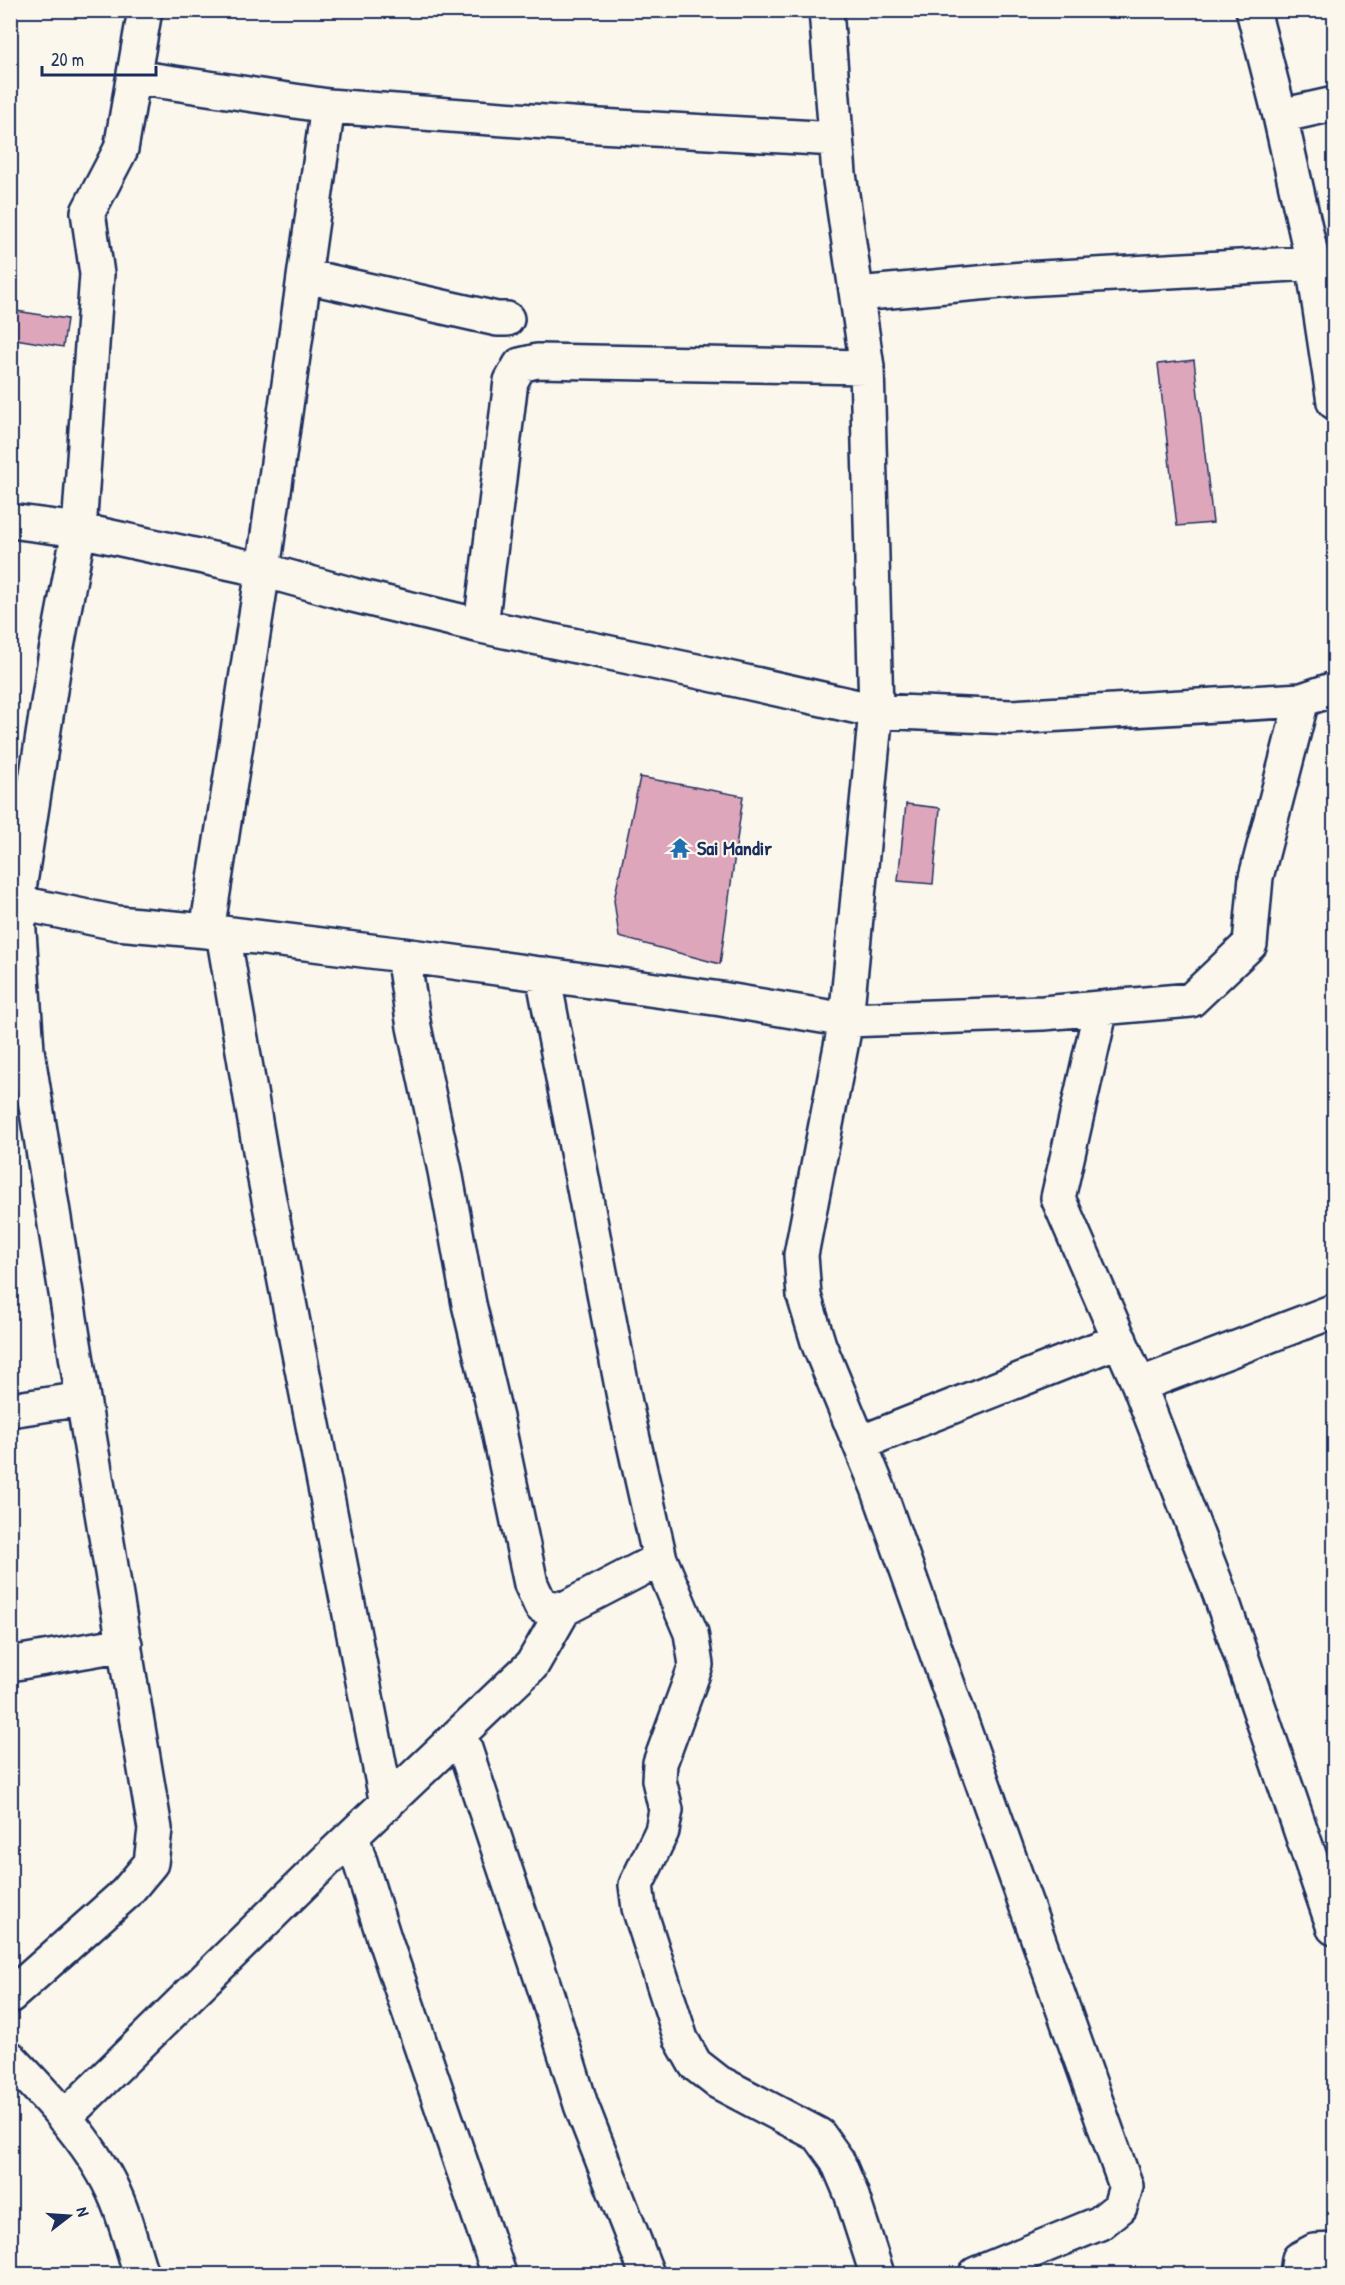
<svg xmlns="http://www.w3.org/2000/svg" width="1345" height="2285" font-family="'Patrick Hand',sans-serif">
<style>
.building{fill:#dea6ba;stroke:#1b2f5e;stroke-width:1.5}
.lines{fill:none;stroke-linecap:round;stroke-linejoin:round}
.street-casing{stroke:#1b2f5e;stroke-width:38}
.street{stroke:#fbf7ec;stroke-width:33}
.labels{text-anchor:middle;stroke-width:4.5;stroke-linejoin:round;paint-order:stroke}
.poi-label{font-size:20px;font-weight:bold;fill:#1b2f5e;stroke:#fbf7ec;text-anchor:start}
</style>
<rect width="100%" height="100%" fill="#fbf7ec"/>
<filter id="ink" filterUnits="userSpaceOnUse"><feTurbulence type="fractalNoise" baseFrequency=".0167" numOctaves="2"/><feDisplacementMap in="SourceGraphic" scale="12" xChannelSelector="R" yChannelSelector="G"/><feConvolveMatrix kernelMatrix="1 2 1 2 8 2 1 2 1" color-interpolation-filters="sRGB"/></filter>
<g filter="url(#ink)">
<path class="building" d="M10,310l57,9 -4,28 -53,-9z
M1194,360l19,163 -36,3 -19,-162z
M640,777l103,19 -23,168 -101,-27 -5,-37z
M906,804l34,4 -7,76 -35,-3z"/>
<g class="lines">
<g class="street-casing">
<path id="street" d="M1253,10l27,106
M134,77l194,29 271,20 237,13
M1334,104l-54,12 33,147 21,139
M305,276l192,43h10
M857,294l166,-15 290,-16
M10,521l69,9 184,40 90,25 128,31 220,46 175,39 135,6 291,-17 32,-11
M481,626l30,-245 9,-16 17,-4 330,6
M10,901l107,22 90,8 196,24 318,44 125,21 30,-309 -9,-344 -28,-193 -13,-164
M207,931l56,-361 65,-464
M223,933l41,241 123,630
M403,955l11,72 31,144 24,133 29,122 33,158 10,22 23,3 96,-50
M543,974l83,434 34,151 31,74 5,32 -36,98 -1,17 7,30 -4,21 -26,54 3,23 42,131 14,25 23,18 101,53 18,25 14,33 26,81
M1101,1008l-43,190 81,187 81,209 114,334
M1139,1385l195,-74
M10,1410l73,-11
M860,1443l260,-103
M10,1664l115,-20
M460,1734l88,264 33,107 66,169
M352,1836l32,102 115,336
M10,1996l116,-103 25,-30 4,-34 -72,-430 -56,-349 -10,-148 39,-250 23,-122 18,-256 -9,-62 33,-63 24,-139
M10,2058c40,42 85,88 107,142 10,24 16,50 24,74
M64,2118l271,-266 197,-187 32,-56
M976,2274l124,-51 20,-16 6,-21 -248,-698 -59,-143 -15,-49 -3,-41 45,-235 197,-7 148,-13 59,-56 6,-67 46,-177
M1297,2274l2,-15 15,-8 20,-1"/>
</g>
<use href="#street" class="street"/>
</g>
</g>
<defs>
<g id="temple-bare" transform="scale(1.62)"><path d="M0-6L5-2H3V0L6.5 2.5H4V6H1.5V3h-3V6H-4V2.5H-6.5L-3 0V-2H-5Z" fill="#1f6fb2" stroke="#fbf7ec" stroke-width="2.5" paint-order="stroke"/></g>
</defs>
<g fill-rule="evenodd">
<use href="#temple-bare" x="680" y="848"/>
</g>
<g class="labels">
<g class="poi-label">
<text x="697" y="855">Sai Mandir</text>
</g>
</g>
<rect width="1345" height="2285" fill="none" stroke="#fbf7ec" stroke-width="36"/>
<rect x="18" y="18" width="1309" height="2249" fill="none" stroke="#1b2f5e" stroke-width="2" filter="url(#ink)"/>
<g transform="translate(69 2216) rotate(73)" stroke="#fbf7ec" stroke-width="4.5" paint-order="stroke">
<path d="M0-4.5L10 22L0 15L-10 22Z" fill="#1b2f5e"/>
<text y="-9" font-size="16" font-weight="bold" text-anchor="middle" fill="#1b2f5e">N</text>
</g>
<path d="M42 66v9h114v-9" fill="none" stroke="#1b2f5e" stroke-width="3"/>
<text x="51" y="66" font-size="18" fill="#1b2f5e" stroke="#fbf7ec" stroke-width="4.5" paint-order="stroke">20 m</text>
</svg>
